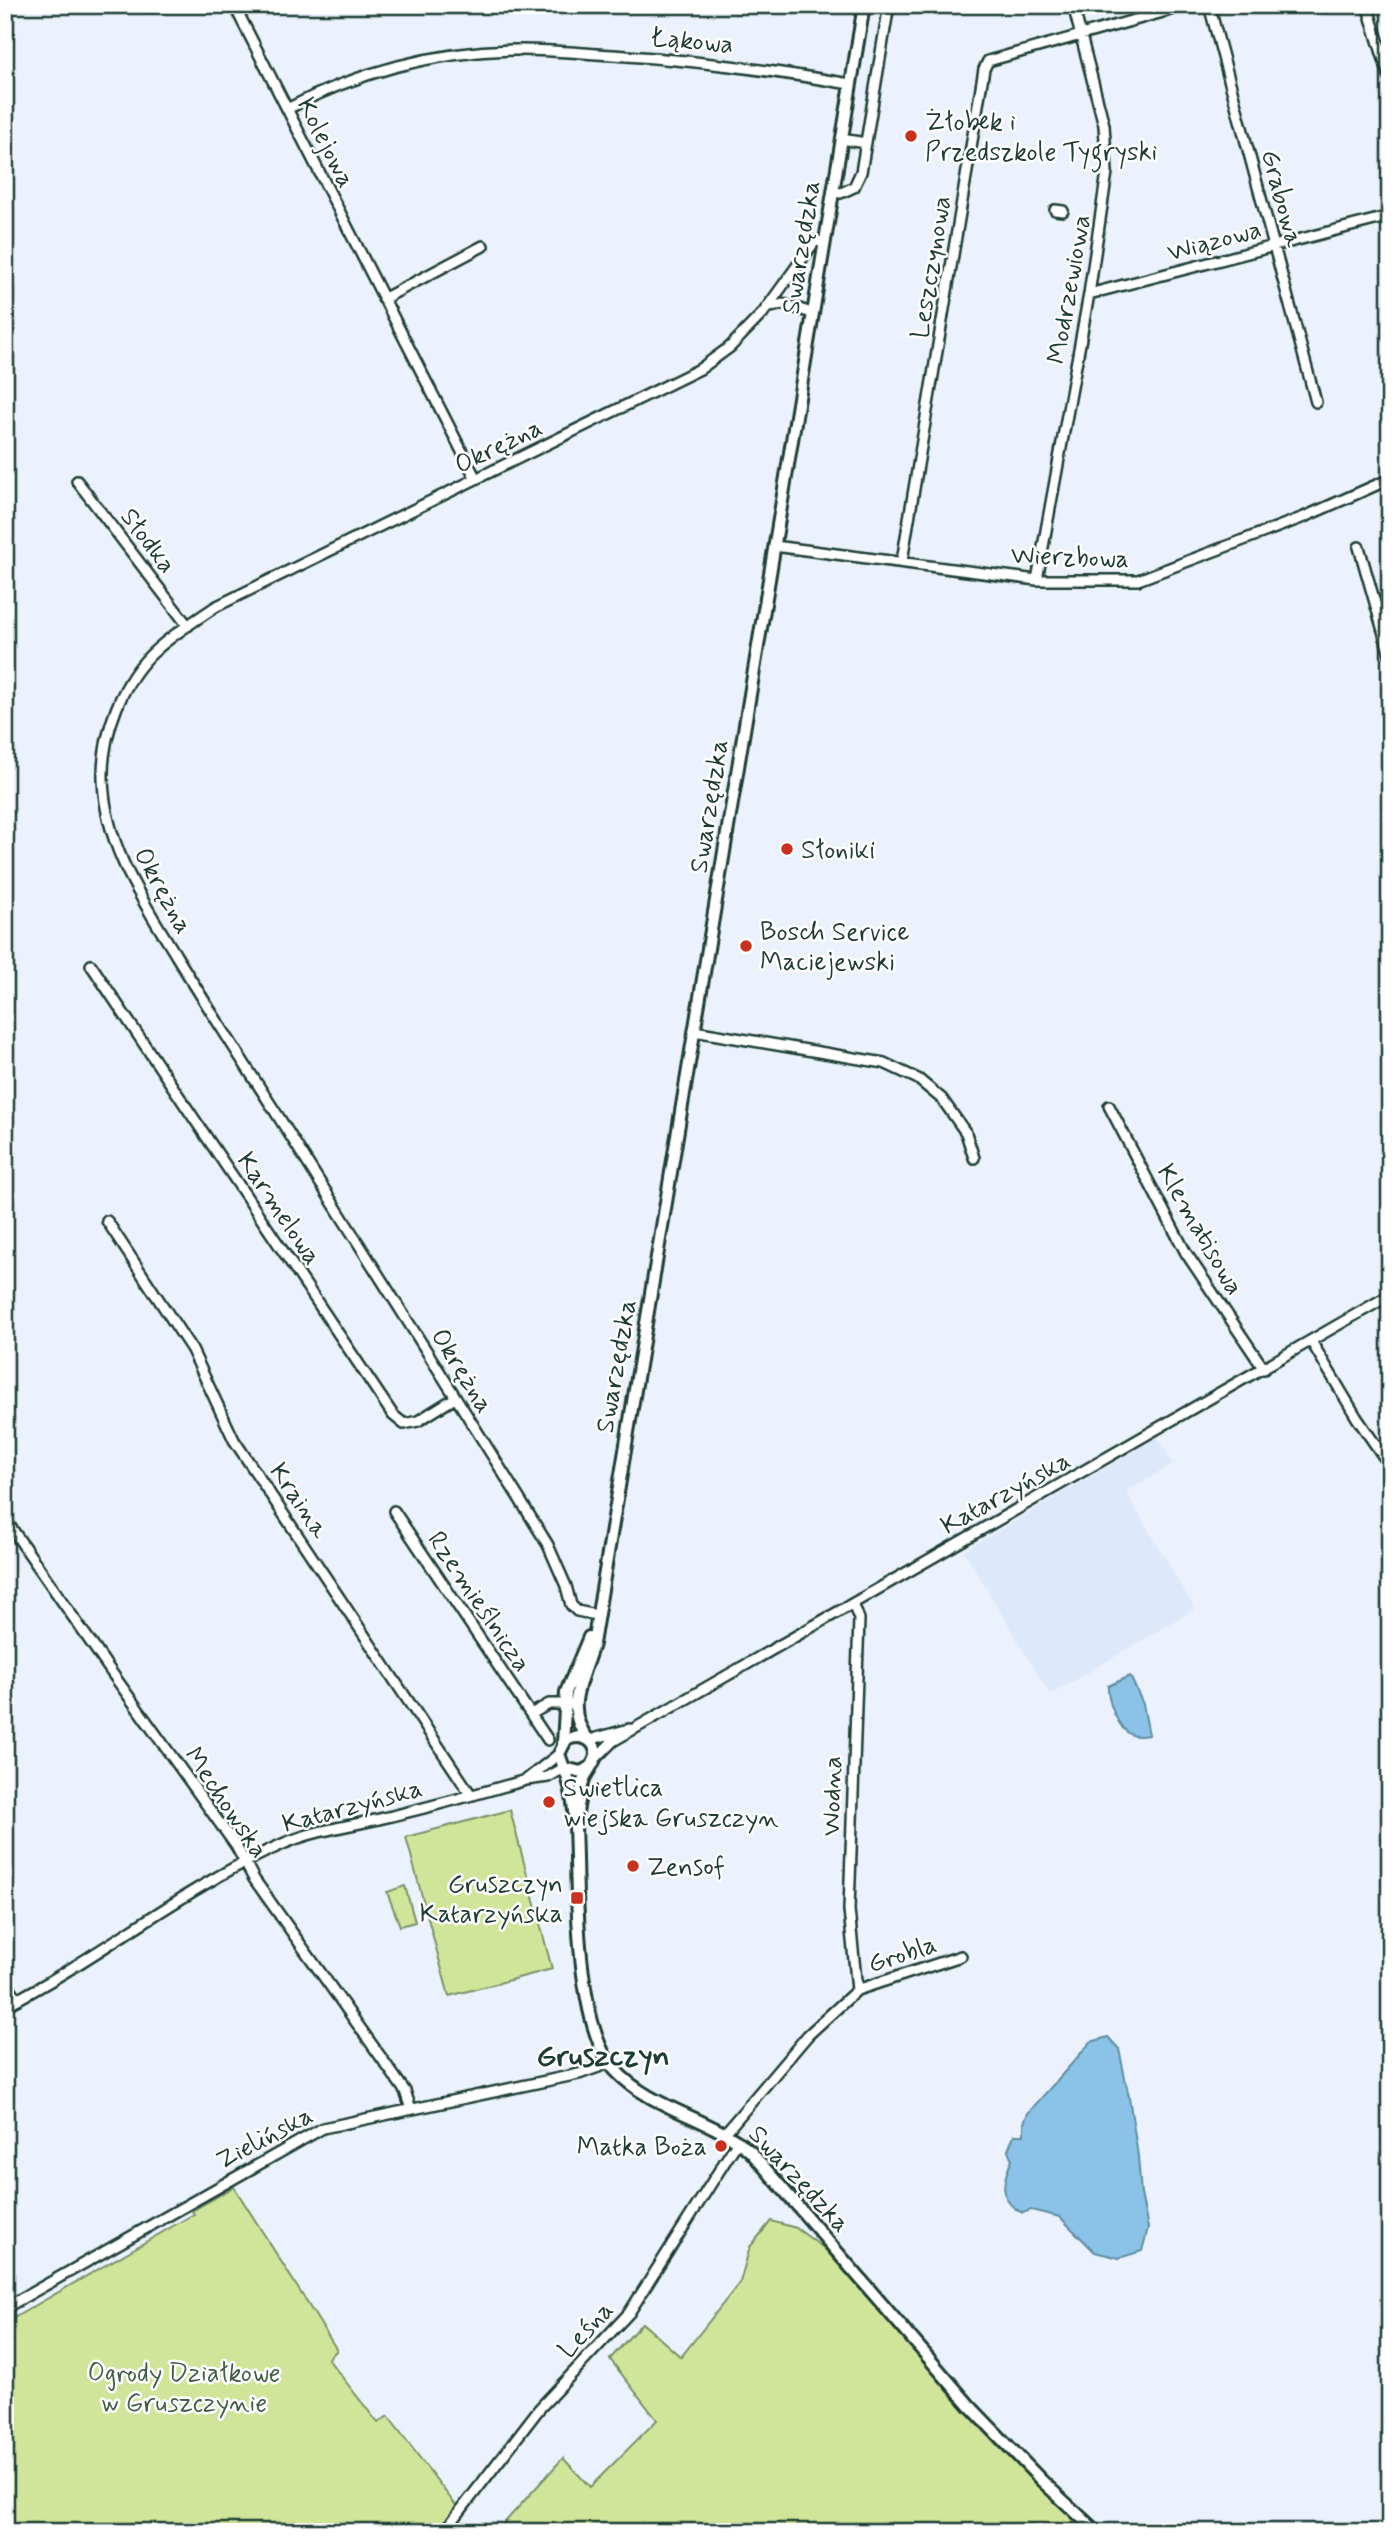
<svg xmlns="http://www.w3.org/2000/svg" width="1395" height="2537" font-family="Mynerve,sans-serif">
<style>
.built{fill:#dde8fb}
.green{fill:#d1e59a;stroke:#789167;stroke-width:2}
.water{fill:#8ac2e8;stroke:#5f8da0;stroke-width:2}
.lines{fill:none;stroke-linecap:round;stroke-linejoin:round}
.minor-casing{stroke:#1f3d34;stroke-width:14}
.tertiary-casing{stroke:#1f3d34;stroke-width:16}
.minor{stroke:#fff;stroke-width:9}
.tertiary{stroke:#fff;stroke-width:10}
.poi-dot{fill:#c8321e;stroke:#fff;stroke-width:2.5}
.labels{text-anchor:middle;stroke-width:5;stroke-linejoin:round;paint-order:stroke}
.street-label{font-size:26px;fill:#1f3d34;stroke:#fff}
.poi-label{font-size:26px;fill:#1f3d34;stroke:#fff;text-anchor:start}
.park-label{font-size:26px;fill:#435f48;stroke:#fff}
.quarter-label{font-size:30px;font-weight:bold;fill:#1f3d34;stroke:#fff}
</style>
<rect width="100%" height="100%" fill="#ebf2fd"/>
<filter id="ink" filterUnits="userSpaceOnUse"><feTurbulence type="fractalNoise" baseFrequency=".0143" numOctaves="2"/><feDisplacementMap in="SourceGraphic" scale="14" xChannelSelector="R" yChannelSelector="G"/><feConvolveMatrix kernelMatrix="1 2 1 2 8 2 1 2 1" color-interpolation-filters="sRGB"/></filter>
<g filter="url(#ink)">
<path class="built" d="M1158,1437l15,27 -47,28 69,117 -145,86 -86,-144z"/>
<path class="green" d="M510,1810l42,159 -103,27 -43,-159z
M405,1886l10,36 -15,4 -13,-34z
M234,2187l103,163 -9,9 50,64 10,-7 69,91 -20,25h-432v-209l189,-109 -2,-3z
M771,2221l25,7 29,21 172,196 90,87h-591l67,-74 27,29 67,-67 -47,-61 32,-36 39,34 59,-75 10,-35z"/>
<path class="water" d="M1130,1676l13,28 6,31c-6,1 -12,2 -17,0 -14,-5 -25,-35 -24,-49z
M1108,2037l11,12 10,48 9,59 3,38 7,34 -6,23 -23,7 -24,-6 -35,-35 -29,-7 -8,3c-25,-11 -21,-32 -11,-53l-4,-10 6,-15h10v-12l4,-10 63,-71z"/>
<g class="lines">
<g class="minor-casing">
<path id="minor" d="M234,5l242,474
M1209,5l107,397
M1367,5l23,74
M287,109c69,-36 146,-57 225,-59 33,-1 67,3 101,5 81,5 157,15 237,29
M841,139l25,4
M833,192l8,1 13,-6 7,-15 28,-167
M1055,210l8,1
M1089,294l301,-78
M383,299l100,-53
M767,308l16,-4 29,9
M77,481l111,145
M774,546l263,34h101l166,-63 86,-38
M1359,547l31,108
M902,561l82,-492 4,-8 200,-56
M1037,580l52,-286 18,-122 -3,-47 -31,-120
M91,965l302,450 11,9 14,-3 37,-23
M694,1031l190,32 34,16 24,20 24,34 8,25
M1109,1106l77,147 78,116
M107,1221l85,129 42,90 237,355
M1311,1341l46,77 33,48
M394,1511l154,229
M5,1519l107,154 124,173 18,33 151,212 6,18
M853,1604l6,15 -10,291 8,80
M596,1615l-19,-4 -6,-6 -5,-19 -18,-41c-89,-144 -180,-286 -270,-429 -34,-53 -68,-105 -101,-159 -34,-56 -72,-110 -74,-178 -1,-45 19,-100 54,-130 18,-16 39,-29 58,-42l485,-238 30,-22 33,-34 52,-72 9,1
M531,1714l18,-10h21
M589,1740l40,-11
M595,1759l18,-18 777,-446
M527,1779l32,-25
M5,1981l13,18
M5,2006c96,-49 180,-120 280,-163 34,-14 71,-18 107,-27 45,-11 89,-23 134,-36l22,-3 16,-9
M725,2133l83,-98 49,-45 104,-34
M5,2308l318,-180 256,-54 31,-11
M444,2532l95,-123 90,-96 109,-172"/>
</g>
<g class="tertiary-casing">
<path id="tertiary" d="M589,1740c-27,-31 -6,-62 4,-96l271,-1639
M563,1744l3,-52 23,-55
M564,1768c12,28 11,60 12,90 1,53 3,173 39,212 37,40 96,47 136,82l219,254 72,75 55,51
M577,1813c2,-11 3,-23 7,-34 3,-8 12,-16 12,-25 -1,-17 -18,-20 -30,-14l-7,14 5,14 17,4 9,-5"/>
</g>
<use href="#minor" class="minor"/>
<use href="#tertiary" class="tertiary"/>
</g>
</g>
<g class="poi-dot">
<circle cx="911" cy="136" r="7"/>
<circle cx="787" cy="849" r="7"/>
<circle cx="746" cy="946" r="7"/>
<circle cx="549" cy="1802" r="7"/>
<circle cx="633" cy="1866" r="7"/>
<rect x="570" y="1891" width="14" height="14" rx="3.5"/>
<circle cx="721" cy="2146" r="7"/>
</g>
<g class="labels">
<g class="street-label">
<text transform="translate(692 40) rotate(5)" y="9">Łąkowa</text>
<text transform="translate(327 142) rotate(63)" y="9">Kolejowa</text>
<text transform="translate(1283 198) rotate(75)" y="9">Grabowa</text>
<text transform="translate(1214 240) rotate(-15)" y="9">Wiązowa</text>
<text transform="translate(800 247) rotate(-81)" y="9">Swarzędzka</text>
<text transform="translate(930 267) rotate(-81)" y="9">Leszczynowa</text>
<text transform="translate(1068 289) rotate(-80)" y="9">Modrzewiowa</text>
<text transform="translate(498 445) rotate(-26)" y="9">Okrężna</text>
<text transform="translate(149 540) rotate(53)" y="9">Słodka</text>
<text transform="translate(1070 556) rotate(2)" y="9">Wierzbowa</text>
<text transform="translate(708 806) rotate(-81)" y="9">Swarzędzka</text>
<text transform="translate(164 890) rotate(61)" y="9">Okrężna</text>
<text transform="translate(280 1208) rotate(56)" y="9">Karmelowa</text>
<text transform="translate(1201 1229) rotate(60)" y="9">Klematisowa</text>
<text transform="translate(615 1366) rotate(-80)" y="9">Swarzędzka</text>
<text transform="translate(463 1370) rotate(58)" y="9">Okrężna</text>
<text transform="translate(1005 1492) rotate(-29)" y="9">Katarzyńska</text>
<text transform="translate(300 1500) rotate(56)" y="9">Kraina</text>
<text transform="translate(480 1601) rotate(56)" y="9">Rzemieślnicza</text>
<text transform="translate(831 1796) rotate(-89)" y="9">Wodna</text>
<text transform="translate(227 1802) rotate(56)" y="9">Mechowska</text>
<text transform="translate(352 1805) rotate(-15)" y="9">Katarzyńska</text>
<text transform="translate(902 1953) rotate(-18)" y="9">Grobla</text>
<text transform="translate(264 2137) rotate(-28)" y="9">Zielińska</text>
<text transform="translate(800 2178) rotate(47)" y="9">Swarzędzka</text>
<text transform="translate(585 2329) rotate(-47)" y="9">Leśna</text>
</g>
<g class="poi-label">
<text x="925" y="130">Żłobek i<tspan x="925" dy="30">Przedszkole Tygryski</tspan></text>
<text x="801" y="858">Słoniki</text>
<text x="760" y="940">Bosch Service<tspan x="760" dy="30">Maciejewski</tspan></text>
<text x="563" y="1796">Swietlica<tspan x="563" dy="30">wiejska Gruszczyn</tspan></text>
<text x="647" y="1875">Zensof</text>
<text x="563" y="1892" text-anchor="end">Gruszczyn<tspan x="563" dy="30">Katarzyńska</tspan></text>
<text x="707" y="2155" text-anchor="end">Matka Boża</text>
</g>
<g class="park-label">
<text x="184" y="2381">Ogrody Działkowe<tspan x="184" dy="30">w Gruszczynie</tspan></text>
</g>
<g class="quarter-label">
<text x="603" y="2065">Gruszczyn</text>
</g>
</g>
<rect width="1395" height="2537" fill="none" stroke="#fff" stroke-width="28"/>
<rect x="14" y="14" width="1367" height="2509" fill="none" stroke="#1f3d34" stroke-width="2.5" filter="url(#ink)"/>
</svg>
